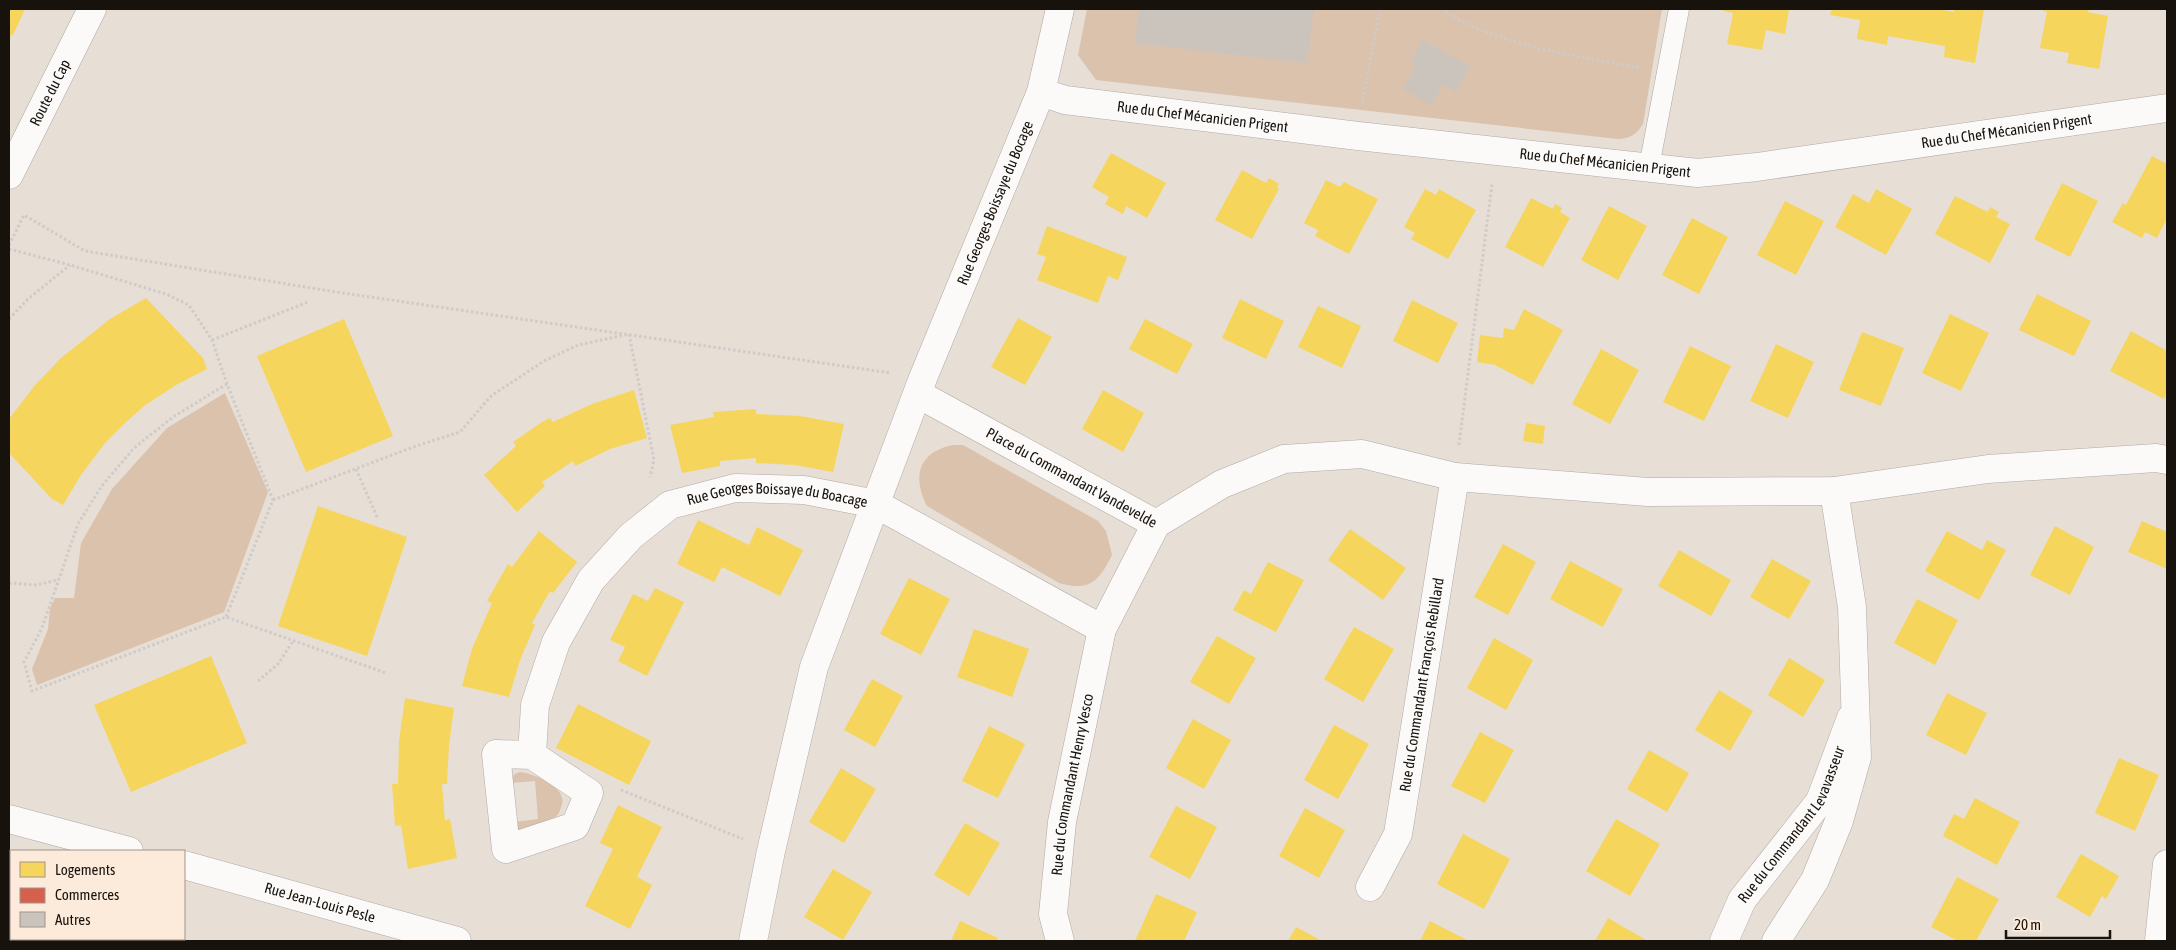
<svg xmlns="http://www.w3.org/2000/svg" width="2176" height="950" font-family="'Asap Condensed',sans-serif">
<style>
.green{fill:#dac2ad}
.homes{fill:#f6d55c}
.shops{fill:#d6604d}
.building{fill:#cbc4bd}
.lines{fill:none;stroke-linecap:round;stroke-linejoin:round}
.service-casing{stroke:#b0a9a3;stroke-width:21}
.minor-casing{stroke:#b0a9a3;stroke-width:29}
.path{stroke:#cecbc9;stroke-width:3;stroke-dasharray:2.5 2.5;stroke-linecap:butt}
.service{stroke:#fbfaf9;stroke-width:20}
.minor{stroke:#fbfaf9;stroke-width:28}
.labels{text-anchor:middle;stroke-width:5;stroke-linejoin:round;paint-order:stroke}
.street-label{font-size:15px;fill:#18120d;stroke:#fceadb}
</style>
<rect width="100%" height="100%" fill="#e7ded6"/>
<path class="green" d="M1087,9h575l-19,115c-6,10 -14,15 -25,15l-522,-59 -18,-25z
M225,393l43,99 -44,120 -187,73 -5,-16 16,-40 2,-21 5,-10h19l7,-55 31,-54 55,-61z
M953,445h10l135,76 8,10 6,24c-13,26 -22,37 -53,28l-132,-77c-15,-29 -9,-54 26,-61z
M520,772c15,2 50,16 41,35 -1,5 -4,10 -9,12 -10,6 -23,8 -33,11l-5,-8 24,-3 -3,-38 -25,2c1,-7 4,-9 10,-11z"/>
<path class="homes" d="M9,9h16l-12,26 -4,1z
M1723,9h66l-4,25 -19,-4 -4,20 -35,-6 6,-31 -10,-2z
M1832,9h107l15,3v-3h30l-9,54 -31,-6 1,-11 -57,-10 -1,9 -30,-6 3,-19 -30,-5z
M2044,9h45l-1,3 20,4 -9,53 -32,-6 2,-10 -29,-5 7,-36 -4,-1z
M1111,153l55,30 -19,35 -21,-12 -3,8 -18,-10 4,-7 -17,-10z
M2152,156l15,8v54l-10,20 -12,-6 -3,6 -30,-16 11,-19 3,2z
M1242,170l24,13 3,-5 10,6 -2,4 2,1 -27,50 -37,-19z
M1326,180l14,7 4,-5 34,17 -29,55 -34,-18 3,-6 -14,-7z
M2062,183l36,18 -28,56 -36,-18z
M1425,189l11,6 3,-6 37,21 -28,49 -37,-20 4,-6 -11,-6z
M1876,189l36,20 -26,46 -51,-28 18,-33 16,9z
M1955,196l33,16 2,-5 9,5 -3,5 14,7 -20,39 -55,-29z
M1531,198l22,11 2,-5 7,4 -2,4 10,6 -27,49 -38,-20z
M1785,201l39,20 -28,54 -39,-20z
M1609,206l38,20 -29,54 -37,-20z
M1692,218l36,19 -29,57 -37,-19z
M1047,226l80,31 -9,23 -10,-4 -10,27 -61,-23 9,-23 -9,-3z
M2037,294l54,27 -17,35 -55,-26z
M146,298l57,60 4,11 -31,16 -32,21 -20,18 -19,19 -24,32 -18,30 -11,-6 -43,-46v-34l27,-35 25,-26 49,-39z
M1240,299l44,22 -18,38 -44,-21z
M1412,300l46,23 -20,40 -45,-22z
M1318,306l43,20 -19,42 -44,-21z
M1524,309l39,21 -30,55 -38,-20 -18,-3 3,-27 23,3 1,-10 10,2z
M1950,314l39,19 -28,58 -39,-18z
M1018,318l34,19 -27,48 -34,-18z
M344,319l49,117 -87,36 -49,-116z
M1145,319l48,25 -16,30 -48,-25z
M2131,331l36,20v41l-3,7 -54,-28z
M1862,332l42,16 -23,58 -42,-16z
M1776,344l38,18 -26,56 -38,-17z
M1690,346l41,20 -27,55 -41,-19z
M1601,349l38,21 -29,54 -38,-20z
M634,390l13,48 -37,11 -35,17 -2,-5 -31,21 3,4 -28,26 -33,-37 32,-29 -3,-4 29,-20 8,-4 3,4 39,-18z
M1103,390l41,23 -21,39 -41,-23z
M756,409v5l44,2 44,8 -11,48 -38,-7 -39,-2v-5l-36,3v5l-38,7 -12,-48 44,-8 -1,-5z
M1526,423l19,3 -2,18 -20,-3z
M318,506l89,31 -40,119 -89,-30z
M698,520l51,25 8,-18 46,23 -23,46 -58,-29 -8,15 -37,-18z
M2142,521l25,11v37l-39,-17z
M2055,526l39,21 -24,48 -40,-20z
M1350,529l56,39 -23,32 -55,-40z
M539,531l38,31 -24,31 -3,-2 -18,32 3,2 -15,35 -11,37 -47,-11 10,-37 20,-46 -5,-2 21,-37 4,3z
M1947,531l35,19 5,-10 19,10 -27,50 -54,-29z
M1503,544l33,18 -28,53 -34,-18z
M1679,550l52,30 -20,36 -53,-30z
M1772,559l39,22 -22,38 -39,-22z
M1570,561l53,28 -20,38 -53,-28z
M1268,562l36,18 -28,52 -43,-22 11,-20 7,4z
M909,578l41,21 -29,56 -41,-21z
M655,588l29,14 -37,74 -29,-15 7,-14 -15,-7 23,-46 15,7z
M1917,599l41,21 -23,45 -41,-22z
M1354,627l40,22 -31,53 -39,-23z
M974,629l55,20 -17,48 -55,-20z
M1217,636l39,22 -27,46 -39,-22z
M1494,638l39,22 -27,50 -39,-22z
M211,656l36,87 -116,49 -37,-87z
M1789,658l36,22 -22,37 -35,-22z
M872,679l31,17 -28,51 -31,-17z
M1719,690l34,21 -23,40 -35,-21z
M1947,693l40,20 -21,42 -40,-20z
M405,698l49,10 -5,37 -2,39h-5l3,36 5,-1 7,39 -49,11 -7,-44 -6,1 -3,-42h6l1,-43z
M578,704l73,37 -22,44 -73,-37z
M1193,719l38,21 -27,49 -38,-21z
M1334,725l35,19 -31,55 -34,-19z
M989,726l36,18 -27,54 -36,-17z
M1480,732l34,18 -29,53 -34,-17z
M1649,750l40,23 -22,39 -40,-23z
M2119,758l40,17 -24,56 -40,-18z
M841,768l35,21 -32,54 -35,-21z
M1975,798l45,24 -23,43 -54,-29 11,-22 10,5z
M618,805l44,22 -25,50 15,8 -22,44 -45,-23 28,-57 -13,-6z
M1176,806l41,21 -27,52 -41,-22z
M1305,808l40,22 -26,48 -40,-22z
M1616,819l44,25 -30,52 -44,-25z
M965,823l35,20 -31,53 -35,-21z
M1463,834l47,25 -26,50 -47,-25z
M2081,854l38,22 -13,23 -4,-3 -12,21 -34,-20z
M833,869l39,23 -29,48 -39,-23z
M1957,877l42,22 -23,42h-18l-27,-14z
M1156,894l41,18 -13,29h-49z
M1608,918l40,23h-53z
M960,921l38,17 -2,3h-45z
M1430,921l37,19 -1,1h-46z
M1296,927l26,14h-34z"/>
<path class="shops" d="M9,878l2,2v59h80l-1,2h-81z"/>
<path class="building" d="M1139,9h175l-7,54 -172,-20z
M1423,40l47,27 -14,25 -13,-8 -12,21 -28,-16 12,-22 -5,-3z"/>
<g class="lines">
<g class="service-casing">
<path id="service" d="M1649,167l30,-158"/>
</g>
<g class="minor-casing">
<g id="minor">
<path id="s1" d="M1041,92l24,8 293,36 340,37 59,-6 410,-59"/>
<path id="s2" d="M9,175l83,-166"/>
<path id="s3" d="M918,394l238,130"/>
<path d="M1156,524l66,-40 62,-25 78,-5 93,23 193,15 186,-1 154,-22 168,-11 11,2"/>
<path id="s4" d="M532,755l57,38 -14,33 -69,23 -10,-95 36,1 3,-50 21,-63 35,-62 40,-44 39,-31 65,-17 69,2 72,14 226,125"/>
<path d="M9,819l120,32"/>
<path id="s5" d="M184,865l273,76"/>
<path id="s6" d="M1370,887l28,-53 57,-357"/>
<path d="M135,941l1,-2"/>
<path id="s7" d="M753,941l18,-90 43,-184 109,-289 118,-286 19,-83"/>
<path id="s8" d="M1060,941l-7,-27 9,-92 40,-193 54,-105"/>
<path id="s9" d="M1724,941l18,-41 78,-99 31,-83"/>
<path d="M1776,941l39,-61 24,-59 18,-64 -5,-150 -18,-116"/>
<path d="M2159,941l8,-77"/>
</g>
</g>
<path class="path" d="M1441,9c58,38 132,46 199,59
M1362,104l18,-95
M9,245l15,-30 61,36 251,41 555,81
M9,249l61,16 96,29 23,11 23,35 15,44 46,116 -47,117
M9,319l19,-20 42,-34
M212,340l96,-38
M227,384l-54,33 -39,31 -33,39 -23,37 -36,104 -18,34 8,29 194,-74 160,56
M1459,445l33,-261
M356,469l22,50
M273,500l143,-54 44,-14 31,-36 53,-35 34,-16 51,-11 25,126 -4,17
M9,583l27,2 21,-5
M258,681l20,-17 15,-23
M621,790l122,49"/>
<use href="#service" class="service"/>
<use href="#minor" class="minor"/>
</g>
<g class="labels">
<g class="street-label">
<text dy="5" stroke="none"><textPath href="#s2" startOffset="92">Route du Cap</textPath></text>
<text dy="5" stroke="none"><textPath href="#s1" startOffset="164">Rue du Chef Mécanicien Prigent</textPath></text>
<text dy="5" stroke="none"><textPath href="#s1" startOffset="974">Rue du Chef Mécanicien Prigent</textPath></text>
<text dy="5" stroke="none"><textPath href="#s1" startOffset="569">Rue du Chef Mécanicien Prigent</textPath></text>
<text dy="5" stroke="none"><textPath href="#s7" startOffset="779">Rue Georges Boissaye du Bocage</textPath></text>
<text dy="5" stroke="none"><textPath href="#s3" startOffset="175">Place du Commandant Vandevelde</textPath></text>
<text dy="5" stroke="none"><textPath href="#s4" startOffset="715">Rue Georges Boissaye du Boacage</textPath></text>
<text dy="5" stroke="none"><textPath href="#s6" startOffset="211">Rue du Commandant François Rebillard</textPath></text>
<text dy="5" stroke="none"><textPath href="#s8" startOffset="159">Rue du Commandant Henry Vesco</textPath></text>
<text dy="5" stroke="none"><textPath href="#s9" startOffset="136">Rue du Commandant Levavasseur</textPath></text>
<text dy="5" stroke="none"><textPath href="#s5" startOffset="141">Rue Jean-Louis Pesle</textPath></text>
</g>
</g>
<rect width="2176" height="950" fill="none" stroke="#18120d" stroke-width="20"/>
<rect x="10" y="850" width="175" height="90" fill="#fceadb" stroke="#a19489"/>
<rect x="20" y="862" width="25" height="15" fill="#f6d55c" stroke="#a19489"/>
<text x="55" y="875" font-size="15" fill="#18120d">Logements</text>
<rect x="20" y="888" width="25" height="15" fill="#d6604d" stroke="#a19489"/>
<text x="55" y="900" font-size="15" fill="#18120d">Commerces</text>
<rect x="20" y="912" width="25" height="15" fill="#cbc4bd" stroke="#a19489"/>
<text x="55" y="925" font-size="15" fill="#18120d">Autres</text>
<path d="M2006 930v8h104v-8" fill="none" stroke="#18120d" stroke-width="2.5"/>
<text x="2014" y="930" font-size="15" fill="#18120d" stroke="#fceadb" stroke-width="4" paint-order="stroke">20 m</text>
</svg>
